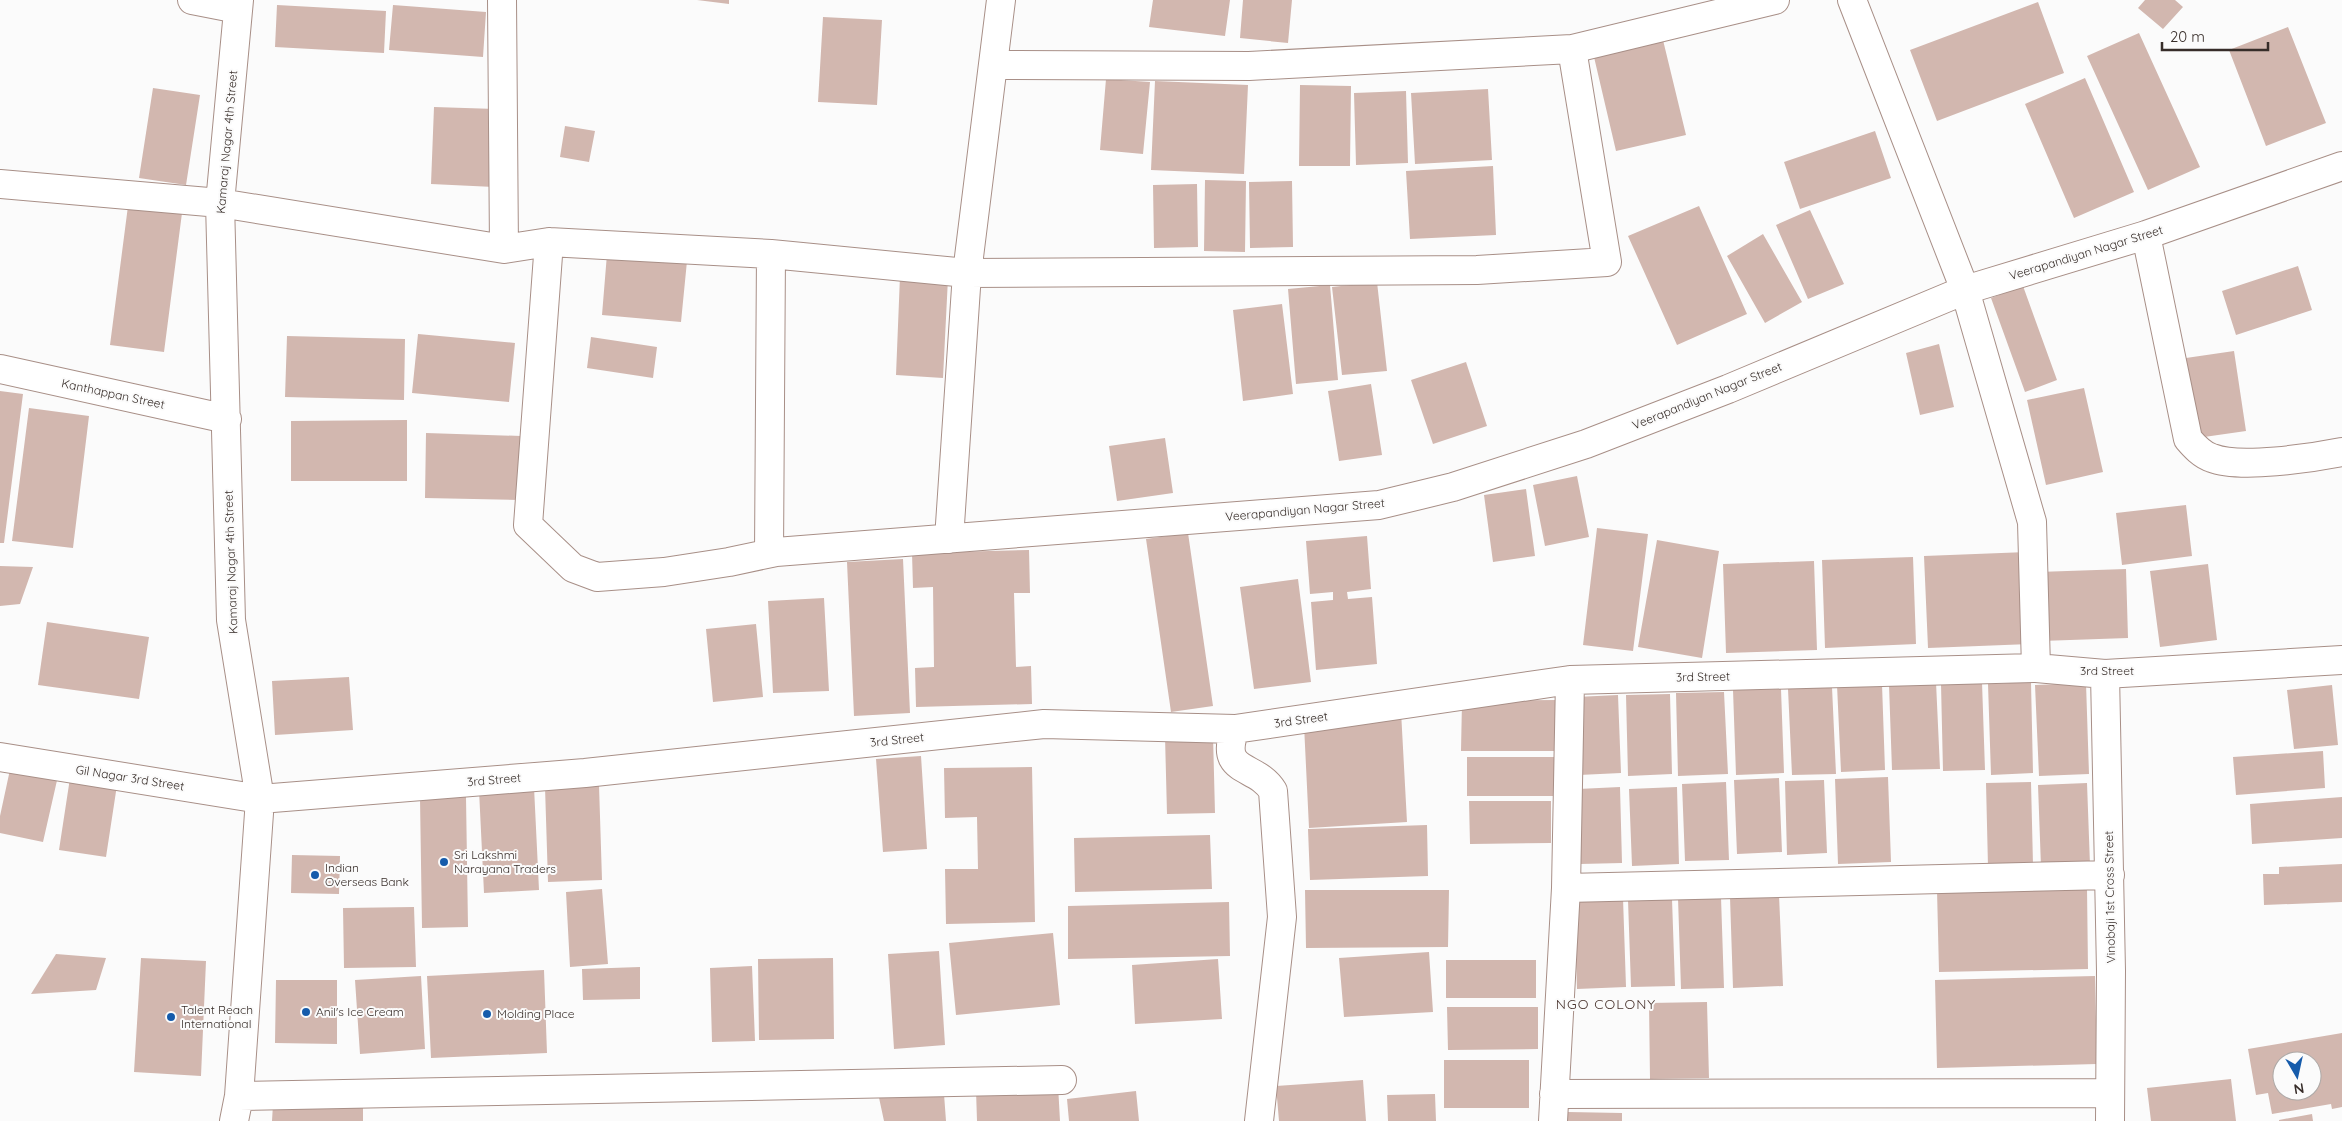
<svg xmlns="http://www.w3.org/2000/svg" width="2342" height="1121" font-family="Quicksand,sans-serif">
<style>
.building{fill:#d2b7af;fill-rule:evenodd}
.lines{fill:none;stroke-linecap:round;stroke-linejoin:round}
.street-casing{stroke:#a88f87;stroke-width:30}
.street{stroke:#fff;stroke-width:28}
.poi-dot{fill:#155bab;stroke:#fbfbfb;stroke-width:2}
.labels{text-anchor:middle;stroke-width:4;stroke-linejoin:round;paint-order:stroke}
.street-label{font-size:12px;fill:#372d29;stroke:#fbfbfb}
.poi-label{font-size:12px;fill:#372d29;stroke:#fbfbfb;text-anchor:start}
.neighbourhood-label{font-size:14px;letter-spacing:1px;fill:#4a352f;stroke:#fbfbfb}
</style>
<rect width="100%" height="100%" fill="#fbfbfb"/>
<path class="building" d="M697,0h32v4z
M1153,0h77l-5,36 -76,-9z
M1243,0h49l-4,43 -48,-5z
M2145,0h30l8,7 -20,22 -25,-21z
M2038,2l26,71 -127,48 -27,-71z
M277,5l109,6 -2,42 -109,-6z
M393,5l93,7 -3,45 -94,-7z
M823,17l59,3 -5,85 -59,-3z
M2288,27l38,96 -60,23 -37,-96z
M2139,33l61,134 -52,23 -61,-134z
M1663,40l23,95 -70,16 -22,-94z
M2085,78l49,114 -60,26 -49,-114z
M1106,79l44,3 -7,72 -43,-4z
M1155,81l93,4 -4,89 -93,-4z
M1300,85l51,1 -1,80h-51z
M153,88l47,7 -14,90 -47,-7z
M1488,89l4,71 -77,4 -4,-71z
M1406,91l2,72 -52,2 -2,-72z
M434,107l62,2 -2,78 -63,-3z
M565,126l30,5 -6,31 -29,-5z
M1875,131l16,47 -91,31 -16,-47z
M1493,166l3,69 -86,4 -4,-68z
M1205,180l41,1 -1,71 -41,-1z
M1292,181l1,66 -43,1 -1,-66z
M1197,184l1,63 -44,1 -1,-63z
M128,206l54,7 -18,139 -54,-7z
M1699,206l48,108 -70,31 -49,-109z
M1810,210l34,74 -36,15 -32,-74z
M1763,234l39,68 -37,21 -38,-67z
M607,254l80,7 -6,61 -79,-7z
M2298,266l14,44 -76,25 -14,-44z
M900,276l48,2 -5,100 -47,-3z
M1377,282l10,89 -45,4 -10,-88z
M1330,285l8,95 -42,4 -8,-95z
M2023,286l34,94 -32,12 -34,-94z
M1282,304l11,90 -50,7 -10,-91z
M418,334l97,9 -6,59 -97,-9z
M287,336l118,3 -1,61 -119,-3z
M591,337l66,10 -4,31 -66,-10z
M1939,344l15,63 -34,8 -14,-62z
M2234,351l12,80 -49,7 -11,-80z
M1466,362l21,64 -54,18 -22,-64z
M1371,384l11,71 -43,6 -11,-70z
M2084,388l19,84 -57,13 -19,-85z
M0,391l23,3 -19,149h-4z
M29,408l60,8 -16,132 -61,-7z
M407,420v61h-116v-60z
M426,433l95,3 -2,64 -94,-2z
M1165,438l8,55 -56,8 -8,-55z
M1577,476l12,61 -44,9 -12,-61z
M1526,489l9,67 -42,6 -9,-67z
M2186,505l6,51 -70,9 -6,-52z
M1597,528l51,6 -15,117 -50,-6z
M1188,533l25,173 -42,6 -25,-173z
M1367,536l4,53 -24,3 1,7 24,-2 5,67 -61,6 -5,-68 22,-2v-8l-23,2 -4,-53z
M1657,540l62,11 -17,107 -64,-11z
M1029,550l1,43h-16l2,74 15,-1 1,38 -116,3 -1,-39 19,-1 -1,-80 -20,1 -1,-35z
M2027,552l3,92 -102,4 -4,-92z
M1913,557l3,87 -91,4 -3,-88z
M903,559l7,154 -56,3 -7,-154z
M1814,561l3,89 -91,3 -3,-89z
M2208,564l9,76 -57,7 -10,-76z
M0,566l33,1 -13,37 -20,2z
M2126,569l2,69 -87,3 -3,-69z
M1298,579l13,103 -57,7 -14,-102z
M824,598l5,93 -56,2 -5,-92z
M47,622l102,15 -10,62 -101,-14z
M756,624l7,73 -50,5 -7,-73z
M349,677l4,53 -78,5 -3,-54z
M1936,682l4,87 -48,1 -3,-85z
M1982,682l3,88 -42,1 -2,-87z
M2031,682l2,91 -42,2 -3,-91z
M2086,683l3,91 -50,2 -4,-91z
M1882,684l3,86 -44,2 -4,-87z
M2332,685l6,60 -44,4 -7,-59z
M1832,687l4,87 -44,1 -4,-86z
M1781,689l3,84 -48,2 -3,-85z
M1724,692l4,82 -50,2 -2,-83z
M1670,694l2,80 -44,2 -2,-81z
M1618,695l3,78 -42,2 -3,-78z
M1559,700v51h-98l1,-50z
M1401,711l6,111 -98,6 -5,-103z
M1213,735l2,78 -48,1 -2,-78z
M2323,751l2,37 -89,7 -3,-38z
M921,756l6,93 -44,3 -7,-93z
M1467,757h88l1,39h-89z
M11,765l47,11 -15,66 -43,-9v-17z
M1032,767l3,155 -89,2 -1,-55h33l-1,-52 -32,1 -1,-50z
M1888,777l3,85 -53,2 -3,-85z
M70,778l47,7 -11,72 -47,-7z
M1779,778l3,74 -45,2 -3,-74z
M1824,780l3,73 -40,2 -2,-74z
M1726,782l3,78 -44,1 -3,-77z
M2031,782l2,83 -45,2 -2,-84z
M2087,783l3,82 -49,2 -3,-82z
M599,785l3,95 -54,2 -3,-95z
M534,787l5,103 -55,3 -5,-103z
M1620,787l2,76 -42,1 -2,-75z
M1677,787l2,77 -47,2 -3,-77z
M466,797l2,130 -46,1 -2,-130z
M2342,797v41l-90,6 -2,-40z
M1469,801h82v42l-81,1z
M1427,825l1,51 -118,4 -2,-51z
M1210,835l2,54 -137,3 -1,-54z
M292,855l48,1 -1,38 -48,-1z
M2342,864v38l-78,3 -1,-31h16v-7z
M2087,888l1,81 -149,3 -2,-82z
M602,889l6,75 -38,3 -4,-75z
M1305,890h144l-1,57 -142,1z
M1779,895l4,91 -50,2 -3,-91z
M1721,897l3,91 -43,1 -3,-91z
M1623,898l3,89 -49,2 -3,-89z
M1672,899l3,87 -44,1 -3,-87z
M1229,902l1,54 -162,3v-53z
M414,907l2,60 -72,1 -1,-60z
M1053,933l7,72 -104,10 -7,-72z
M939,951l6,94 -51,4 -6,-95z
M1429,952l4,60 -89,5 -5,-59z
M56,954l50,4 -10,32 -65,4z
M141,958l65,3 -5,115 -67,-4z
M833,958l1,81 -75,1 -1,-81z
M1218,959l4,60 -87,5 -3,-59z
M1446,960h90v38h-90z
M752,966l3,75 -43,1 -2,-74z
M640,967v32l-57,1 -1,-31z
M544,970l3,83 -116,5 -4,-82z
M421,976l4,73 -65,5 -5,-74z
M2095,976l2,88 -160,4 -2,-88z
M276,980h61v64l-62,-1z
M1707,1002l2,76 -59,1 -1,-76z
M1447,1007h91v42l-90,1z
M2342,1033v74l-10,2 -1,-5 -59,10 -4,-21 -12,2 -8,-46zM2282,1061h30v30h-30z
M1444,1060h85v48h-85z
M2231,1079l5,42h-85l-4,-33z
M1363,1080l3,41h-87l-3,-35z
M1058,1085l2,36h-83l-1,-31z
M1136,1091l3,30h-70l-2,-22z
M878,1093l66,1 2,27h-62z
M1435,1094l1,27h-48l-1,-26z
M273,1104l90,2v15h-91z
M1568,1112l54,1v8h-54z
M2312,1114l1,7h-34v-1z"/>
<g class="lines">
<g class="street-casing">
<path id="street" d="M192,0l46,9
M502,0l2,249
M1852,0l113,290 67,232 4,146
M993,65l256,1 323,-17 203,-49
M0,184l220,19 284,46 45,-7 222,12 196,19 510,-3 130,-8 -35,-213
M2146,235l42,204c6,7 14,16 24,19 27,11 100,0 130,-6
M549,242l-21,283 45,43 24,9 67,-5 65,-10 47,-10 603,-47 74,-18 133,-43 142,-55 237,-99 181,-55 196,-69
M0,369l227,50
M949,539l18,-266 34,-273
M769,553l2,-299
M2105,674l6,297 -1,150
M1235,729c-17,46 21,34 38,62l9,126 -23,204
M0,757l260,42 325,-26 459,-49 191,5 335,-49 466,-12 69,6 237,-14
M1566,888l544,-13
M1554,1094l554,-1
M239,1096l823,-16
M234,1121l5,-25 21,-297 -29,-179 -11,-417 19,-203
M1553,1121l13,-233 4,-208"/>
</g>
<use href="#street" class="street"/>
</g>
<g class="poi-dot">
<circle cx="444" cy="862" r="5"/>
<circle cx="315" cy="875" r="5"/>
<circle cx="306" cy="1012" r="5"/>
<circle cx="487" cy="1014" r="5"/>
<circle cx="171" cy="1017" r="5"/>
</g>
<g class="labels">
<g class="street-label">
<text transform="translate(227 142) rotate(-85)" y="4">Kamaraj Nagar 4th Street</text>
<text transform="translate(2086 253) rotate(-17)" y="4">Veerapandiyan Nagar Street</text>
<text transform="translate(113 394) rotate(12)" y="4">Kanthappan Street</text>
<text transform="translate(1707 396) rotate(-22)" y="4">Veerapandiyan Nagar Street</text>
<text transform="translate(1305 510) rotate(-5)" y="4">Veerapandiyan Nagar Street</text>
<text transform="translate(231 562) rotate(-92)" y="4">Kamaraj Nagar 4th Street</text>
<text x="2107" y="675">3rd Street</text>
<text transform="translate(1703 677) rotate(-1)" y="4">3rd Street</text>
<text transform="translate(1301 720) rotate(-8)" y="4">3rd Street</text>
<text transform="translate(897 740) rotate(-6)" y="4">3rd Street</text>
<text transform="translate(130 778) rotate(9)" y="4">Gil Nagar 3rd Street</text>
<text transform="translate(494 780) rotate(-5)" y="4">3rd Street</text>
<text transform="translate(2110 897) rotate(-91)" y="4">Vinobaji 1st Cross Street</text>
</g>
<g class="poi-label">
<text x="454" y="859">Sri Lakshmi<tspan x="454" dy="14">Narayana Traders</tspan></text>
<text x="325" y="872">Indian<tspan x="325" dy="14">Overseas Bank</tspan></text>
<text x="181" y="1014">Talent Reach<tspan x="181" dy="14">International</tspan></text>
<text x="316" y="1016">Anil's Ice Cream</text>
<text x="497" y="1018">Molding Place</text>
</g>
<g class="neighbourhood-label">
<text x="1606" y="1009">NGO COLONY</text>
</g>
</g>
<g transform="translate(2297 1076) rotate(171)"><circle r="24" fill="#fbfbfb" stroke="#ada9a7"/>
<path d="M0-4L9 19L0 12L-9 19Z" fill="#155bab"/>
<text y="-8" font-size="14" font-weight="bold" text-anchor="middle" fill="#372d29">N</text>
</g>
<path d="M2162 42v8h106v-8" fill="none" stroke="#372d29" stroke-width="2.5"/>
<text x="2170" y="42" font-size="15" fill="#372d29" stroke="#fbfbfb" stroke-width="4" paint-order="stroke">20 m</text>
</svg>
